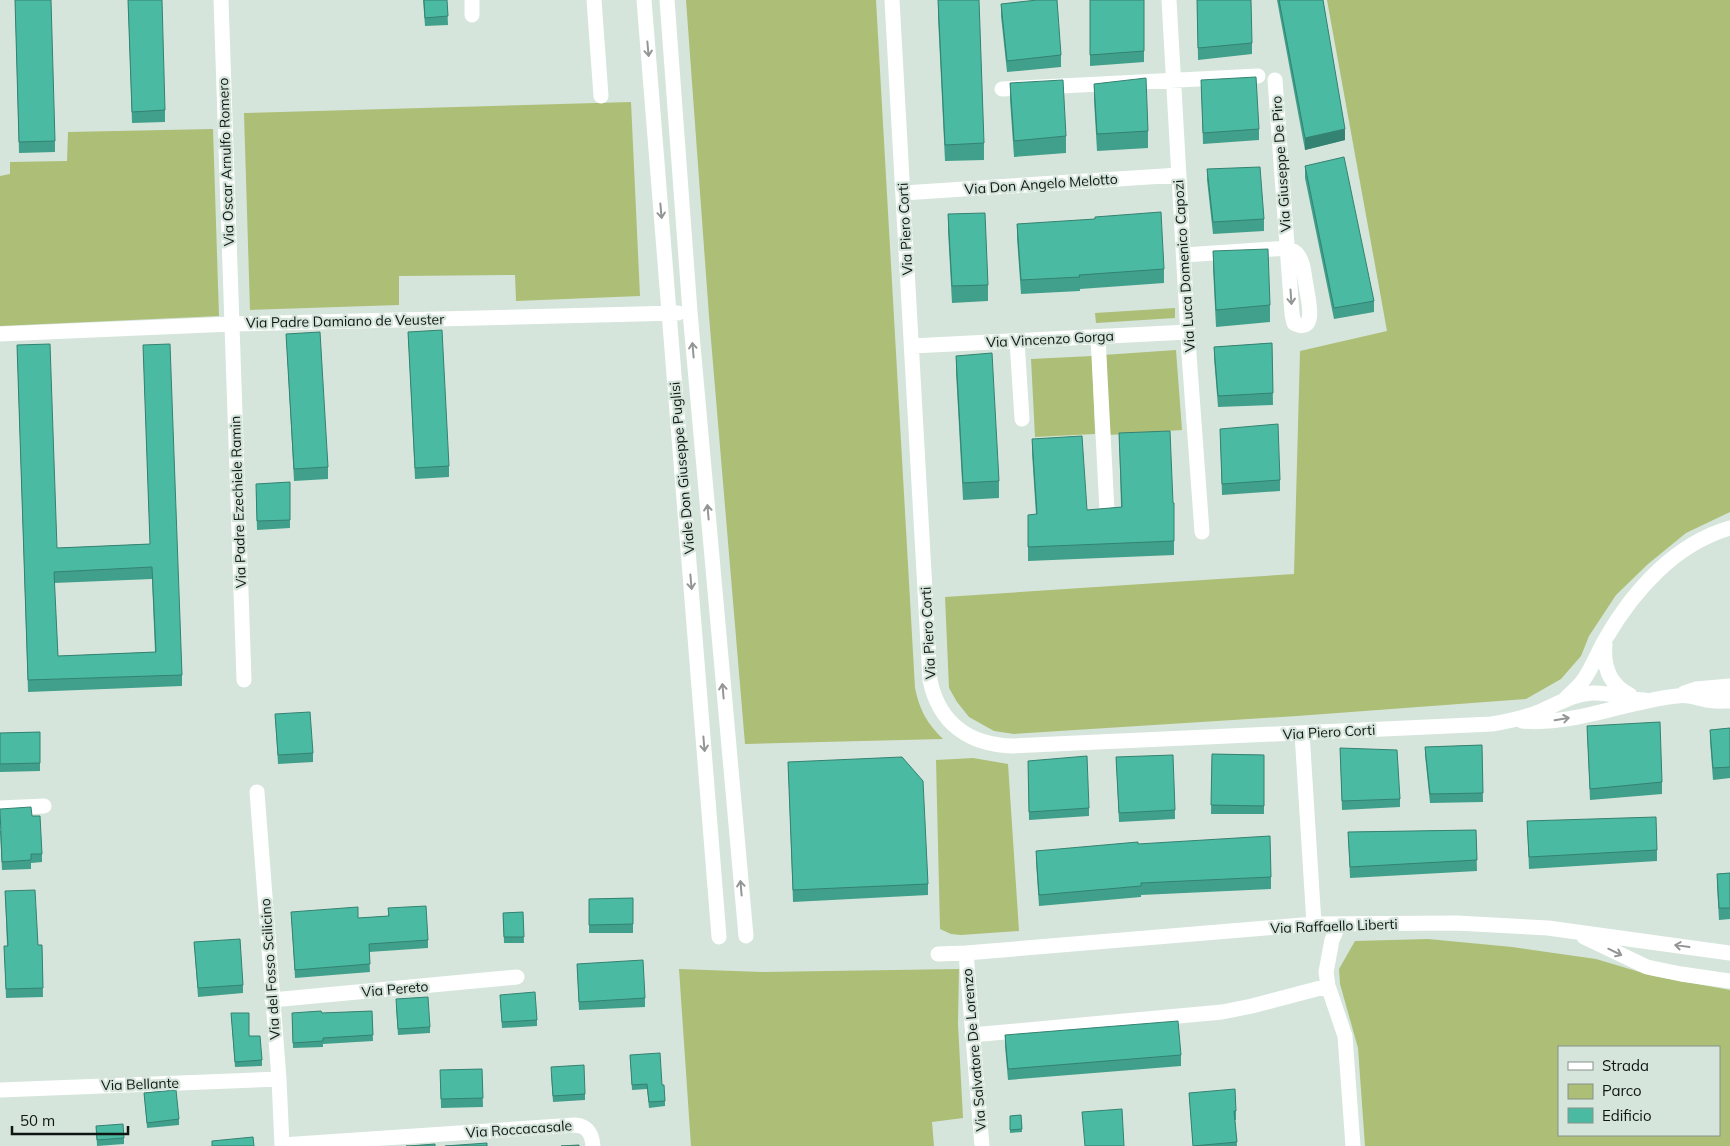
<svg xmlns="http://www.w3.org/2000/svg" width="1730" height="1146" font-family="Mulish,sans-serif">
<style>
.green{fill:#adbe77;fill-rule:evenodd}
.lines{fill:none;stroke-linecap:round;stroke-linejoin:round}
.street{stroke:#fff;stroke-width:15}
.wall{fill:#40a08b;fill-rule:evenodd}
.shaded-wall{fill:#348271}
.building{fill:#4bbaa2;stroke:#348271;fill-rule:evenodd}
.oneway{stroke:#939694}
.labels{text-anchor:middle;stroke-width:4.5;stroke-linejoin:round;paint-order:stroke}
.street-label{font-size:14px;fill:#0f1512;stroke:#d5e5db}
</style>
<rect width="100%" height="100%" fill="#d5e5db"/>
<path class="green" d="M686,0h190l39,688c5,23 12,35 28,51l-198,5 -36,-428z
M1327,0h403v512l-44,21 -38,31 -32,31 -27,41 -8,20 -20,23 -35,20 -229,17 -283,18 -20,-3 -25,-14 -12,-15 -8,-14 -4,-91 349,-23 6,-223 87,-20z
M631,102l9,194 -124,5 -1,-26 -116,1v29l-149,5 -6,-197z
M213,129l6,187 -219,10v-150l10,-2v-12l57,-1 1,-29z
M1175,308v10l-79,5 -1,-10z
M1176,350l6,80 -73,5 -6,-80z
M1092,356l3,78 -60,3 -4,-78z
M973,758l35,6 11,167 -58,4 -10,-1 -11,-5 -4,-169z
M1428,939l84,8 84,12 57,17 77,14v156h-365l-7,-98 -18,-64 -1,-15 16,-28zM1559,1047h160v88h-160z
M679,969l83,3 197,-3 -1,55 5,94 -31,4 2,24h-243z"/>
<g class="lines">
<path class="street" d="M221,0l23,680
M472,0v15
M594,0l7,96
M644,0l75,937
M667,0l23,312 56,624
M892,0l38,680c9,44 40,65 83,66l479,-22c17,-3 33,-6 49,-13 17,-7 31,-17 51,-18 18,-1 35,6 53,7
M1169,0l20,354 13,178
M1002,89l256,-13
M903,193l276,-18
M1184,255l103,-7c4,2 8,3 10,6 7,8 7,22 9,31 1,10 13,51 -12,38l-2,-9 -17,-234
M0,334l232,-10 446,-11
M1098,337l9,174
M1017,341l5,78
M912,346l276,-14
M1605,644c-2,22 4,41 25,51
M1684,693l12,-4 34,-3
M1565,699c6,-6 12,-11 17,-17 10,-13 15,-29 24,-44 28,-48 69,-94 124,-110
M1522,721c52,5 104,-20 155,-25 11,-2 19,2 30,4 8,2 15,1 23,1
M1302,733l12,191
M257,792l22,287 3,67
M0,808l44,-2
M1339,924l-7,16 -6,32 2,14 17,50 8,110
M1584,937l63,30 34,7 49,7
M966,953l16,193
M938,954l28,-1 348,-29 142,-1 92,5 182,25
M272,1000l245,-23
M972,1035l250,-23 30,-6 76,-20
M0,1090l279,-11
M282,1145l293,-20c13,1 17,9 18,21"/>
</g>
<path class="wall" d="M15,0l40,141v11l-36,1z
M128,0l37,110v12l-33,1z
M423,0h24l1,25 -23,1z
M938,0l46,143v17l-39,1 -7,-144z
M1090,0h54v62l-54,4z
M1197,0l55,43v11l-54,6z
M1277,0h46l22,140 -40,10z
M1001,4l60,51v12l-54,5 -6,-56z
M1201,80l58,49v11l-56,4z
M1010,83l56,53v17l-52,4 -4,-57z
M1094,84l54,47v17l-51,3 -3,-51z
M1305,166l69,135v11l-40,7 -29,-141z
M1207,169l57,50v12l-51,3 -6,-54z
M948,214l40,71v16l-36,2 -4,-72z
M1017,224l147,45v14l-84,6v2l-59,3 -4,-56z
M1213,251l57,54v17l-54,5 -3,-59z
M408,332l41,134v11l-34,2z
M286,334l42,133v12l-34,2z
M1272,343l1,62 -55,2 -4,-49v-11z
M17,345l40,203 93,-4 -7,-199 39,330v11l-154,6zM152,579l3,73 -97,4 -4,-73z
M956,356l43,125v17l-36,2 -7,-128z
M1220,429l60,51v11l-58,4z
M1119,433l54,70h1v52l-146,6v-46h8l-4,-62v-14l55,71 34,-3z
M290,482v46l-33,2 -1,-38z
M275,714l38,39v9l-35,2z
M1587,726l75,56v12l-72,6z
M1730,728v50l-17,2 -3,-39v-11z
M40,732v39l-40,1v-39z
M1482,745l1,57 -53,1 -5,-48v-8z
M1340,748l60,51v8l-58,3z
M1212,754l52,1v59h-53z
M1116,757l59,53v9l-56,3z
M1028,761l61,47v8l-60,4z
M788,762l140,122v11l-135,7z
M32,816l10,38v8l-11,1v6l-29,1 -2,-39z
M1527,821l130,29v11l-128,8z
M1476,830l1,41 -127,7 -2,-46z
M1138,844l133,33v12l-130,6v2l-102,9 -3,-44v-11z
M1730,873v46l-11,1 -2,-35v-11z
M5,891l33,54h4l1,52 -37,1 -2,-52h3z
M633,898v35h-44v-34z
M388,908l40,32v8l-59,4 1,20 -75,6 -4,-66 67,6 30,-2z
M523,912l1,31h-20l-1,-30z
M194,942l49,43v8l-45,4z
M577,964l68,34v9l-66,3z
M500,1001l37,19v6l-35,2z
M396,1005l34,22v6l-32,2z
M372,1011l1,30 -50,3v3l-30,1 -1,-29 30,-6z
M231,1013l31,47v6l-27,1z
M1005,1035l176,20v11l-173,14 -3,-34z
M630,1055l32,30 3,16v5l-16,2 -2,-19 -15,1z
M482,1069l1,38 -42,1 -1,-38z
M551,1073l34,21v6l-32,2z
M144,1093l35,26v6l-32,3z
M1189,1093l47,18v9h-1l2,26h-44z
M1021,1115l1,17 -12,1v-17z
M96,1126l28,12v6l-27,2z"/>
<path class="shaded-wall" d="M1345,129v11l-40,10v-12z"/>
<path class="building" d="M15,0h36l4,141 -36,1z
M128,0h34l3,110 -33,2z
M424,0h23l1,16 -23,2z
M938,0h41l5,143 -39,2z
M1037,0h20l4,55 -54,6 -6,-57z
M1090,0h54v51l-54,4z
M1197,0h54l1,43 -54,5z
M1279,0h44l22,129 -40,9z
M1256,77l3,52 -56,4 -2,-53z
M1146,78l2,53 -51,3 -3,-50z
M1063,80l3,56 -52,5 -4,-58z
M1344,157l30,144 -40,7 -29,-142z
M1260,167l4,52 -51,3 -6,-53z
M1161,212l3,57 -85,6 1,2 -59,3 -4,-56 78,-5v-2z
M985,213l3,72 -36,1 -4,-72z
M1268,249l2,56 -54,5 -3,-59z
M442,330l7,136 -34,2 -7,-136z
M320,332l8,135 -34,2 -8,-135z
M1272,343l1,50 -55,3 -4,-49z
M50,344l7,204 93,-4 -7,-199 27,-1 12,331 -154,5 -11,-335zM152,567l4,85 -98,4 -4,-84z
M992,353l7,128 -36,2 -7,-127z
M1278,424l2,56 -58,4 -2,-55z
M1170,431l3,72h1v38l-146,6v-32l9,-1 -5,-75 50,-3 5,74 35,-3 -3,-74z
M290,482v38l-33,1 -1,-37z
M310,712l3,41 -35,2 -3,-41z
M1660,722l2,60 -72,7 -3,-63z
M1730,728v39l-17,1 -3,-38z
M40,732v31l-40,1v-31z
M1482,745l1,48 -53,1 -5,-47z
M1340,748l57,2 3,49 -58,2z
M1212,754l52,1v51l-53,-1z
M1173,755l2,55 -56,3 -3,-56z
M1087,756l2,52 -60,4 -1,-51z
M902,757l21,24 5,103 -135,6 -5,-128z
M31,807l1,9h8l2,38h-11v6l-29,2 -2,-53z
M1656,817l1,33 -128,7 -2,-36z
M1476,830l1,30 -127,7 -2,-35z
M1270,836l1,41 -130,6v3l-102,9 -3,-44 102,-9v2z
M1730,873v35h-11l-2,-34z
M35,890l3,55h4l1,43 -37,1 -2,-43h4l-3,-55z
M633,898v26l-44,1v-26z
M426,906l2,34 -59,4 1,20 -75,6 -4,-58 67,-5v11l31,-2 -1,-8z
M523,912l1,25h-20l-1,-24z
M240,939l3,46 -45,3 -4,-46z
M643,960l2,38 -66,4 -2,-38z
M535,992l2,28 -35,2 -2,-27z
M428,997l2,30 -32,2 -2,-30z
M321,1011l1,2 50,-2 1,24 -50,3v3l-30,2 -1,-30z
M231,1013h18v23h11l2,24 -27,2z
M1178,1021l3,34 -173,14 -3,-34z
M660,1053l2,32h2l1,16 -16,1 -2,-18 -15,1 -2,-30z
M584,1065l1,29 -32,2 -2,-29z
M482,1069l1,29 -42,1 -1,-29z
M1235,1089l1,22h-2l3,31 -44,4 -4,-53z
M176,1090l3,29 -32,4 -3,-30z
M1122,1109l2,37h-39l-3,-34z
M1021,1115l1,14 -12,1v-14z
M123,1124l1,14 -27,2 -1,-14z
M253,1137l1,9h-42v-5z
M487,1143v3h-42z
M435,1144v2h-29h3z
M579,1145v1h-18z"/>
<defs><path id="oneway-shaft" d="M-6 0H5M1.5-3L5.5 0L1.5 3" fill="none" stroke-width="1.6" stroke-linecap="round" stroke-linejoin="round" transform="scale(1.25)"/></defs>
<g class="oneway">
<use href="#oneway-shaft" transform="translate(648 49) rotate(85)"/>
<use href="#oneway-shaft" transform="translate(661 211) rotate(85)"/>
<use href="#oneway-shaft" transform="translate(1291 297) rotate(86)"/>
<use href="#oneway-shaft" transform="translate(693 350) rotate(-95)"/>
<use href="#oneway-shaft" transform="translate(708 512) rotate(-95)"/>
<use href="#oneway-shaft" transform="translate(691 582) rotate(85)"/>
<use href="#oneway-shaft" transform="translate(723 691) rotate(-95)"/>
<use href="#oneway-shaft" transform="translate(1562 719) rotate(-9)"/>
<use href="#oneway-shaft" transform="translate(704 744) rotate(85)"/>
<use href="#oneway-shaft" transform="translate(741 888) rotate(-95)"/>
<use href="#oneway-shaft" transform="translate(1682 946) rotate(-172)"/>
<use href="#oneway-shaft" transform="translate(1615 952) rotate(26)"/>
</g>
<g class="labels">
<g class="street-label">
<text transform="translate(226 162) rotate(-92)" y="5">Via Oscar Arnulfo Romero</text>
<text transform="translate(1281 164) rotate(-94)" y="5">Via Giuseppe De Piro</text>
<text transform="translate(1041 184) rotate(-4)" y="5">Via Don Angelo Melotto</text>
<text transform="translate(905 229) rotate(-93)" y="5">Via Piero Corti</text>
<text transform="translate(1184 266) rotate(-94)" y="5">Via Luca Domenico Capozi</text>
<text transform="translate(345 321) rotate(-1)" y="5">Via Padre Damiano de Veuster</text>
<text transform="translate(1050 339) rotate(-3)" y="5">Via Vincenzo Gorga</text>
<text transform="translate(682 468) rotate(-95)" y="5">Viale Don Giuseppe Puglisi</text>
<text transform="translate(238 502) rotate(-92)" y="5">Via Padre Ezechiele Ramin</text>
<text transform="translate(928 633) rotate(-93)" y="5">Via Piero Corti</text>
<text transform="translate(1329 732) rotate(-3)" y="5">Via Piero Corti</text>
<text transform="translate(1334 926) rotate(-2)" y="5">Via Raffaello Liberti</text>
<text transform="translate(270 969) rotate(-94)" y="5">Via del Fosso Scilicino</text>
<text transform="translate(395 989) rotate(-5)" y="5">Via Pereto</text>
<text transform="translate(974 1050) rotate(-95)" y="5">Via Salvatore De Lorenzo</text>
<text transform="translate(140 1084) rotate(-2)" y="5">Via Bellante</text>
<text transform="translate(519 1129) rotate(-4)" y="5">Via Roccacasale</text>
</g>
</g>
<rect x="1558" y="1046" width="162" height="90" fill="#d5e5db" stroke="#86928b"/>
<rect x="1568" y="1062" width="25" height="8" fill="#ffffff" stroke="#86928b"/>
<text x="1602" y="1071" font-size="15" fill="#0f1512">Strada</text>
<rect x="1568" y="1084" width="25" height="15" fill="#adbe77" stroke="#86928b"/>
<text x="1602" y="1096" font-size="15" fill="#0f1512">Parco</text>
<rect x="1568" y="1108" width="25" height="15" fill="#4bbaa2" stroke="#86928b"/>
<text x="1602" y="1121" font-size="15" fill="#0f1512">Edificio</text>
<path d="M12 1126v8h116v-8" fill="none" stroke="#0f1512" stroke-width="2.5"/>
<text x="20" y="1126" font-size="15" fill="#0f1512" stroke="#d5e5db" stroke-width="4" paint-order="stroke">50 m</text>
</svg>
